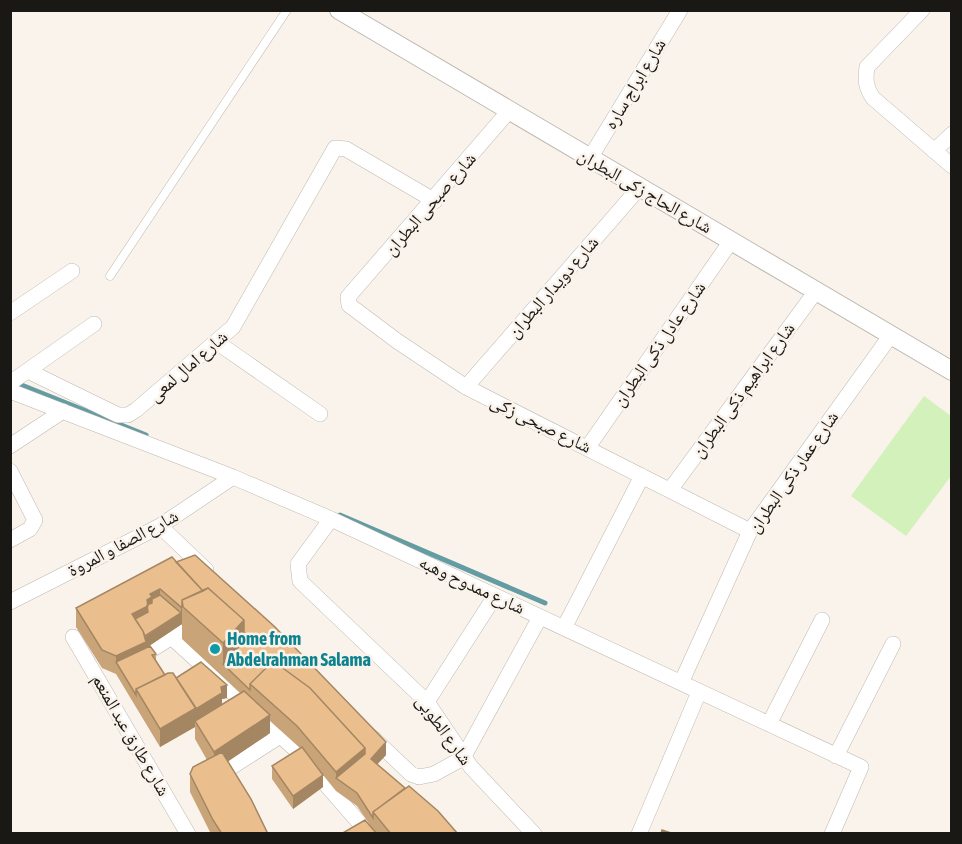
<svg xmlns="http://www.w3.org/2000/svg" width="962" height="844" font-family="'Asap Condensed','Noto Naskh Arabic',sans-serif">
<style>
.green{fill:#d3f1ba}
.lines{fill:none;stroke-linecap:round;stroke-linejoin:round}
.stream{stroke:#639ca2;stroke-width:5}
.service-casing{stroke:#beb8b0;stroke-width:9}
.minor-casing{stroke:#beb8b0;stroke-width:16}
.tertiary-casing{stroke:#beb8b0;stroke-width:20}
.service{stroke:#fff;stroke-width:8}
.minor{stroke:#fff;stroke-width:15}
.tertiary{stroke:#fff;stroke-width:18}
.wall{fill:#c9a479;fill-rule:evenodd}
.shaded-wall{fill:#a48663}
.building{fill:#eabf8d;stroke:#a48663;stroke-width:1.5}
.culture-dot{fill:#0f9aa8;stroke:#faf3eb;stroke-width:2}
.labels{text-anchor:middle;stroke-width:5;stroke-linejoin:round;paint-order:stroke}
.street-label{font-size:18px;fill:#1a1815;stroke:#faf3eb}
.culture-label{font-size:18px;font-weight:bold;fill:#0d838f;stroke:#faf3eb;text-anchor:start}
</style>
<rect width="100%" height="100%" fill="#faf3eb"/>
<path class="green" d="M924,396l27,20v60l-45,60 -55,-40z"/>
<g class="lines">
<path class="stream" d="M19,384l127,51
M340,515l205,88"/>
<g class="service-casing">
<path id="service" d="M110,276l177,-266"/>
</g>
<g class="minor-casing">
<path id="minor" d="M922,10l-55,57c-2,13 -1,21 6,31l79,68
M509,111l-161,186 1,8 48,36 69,46 284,144
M934,151l18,-17
M590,158l90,-148
M10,313l62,-42
M218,343l102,71
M28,371l90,44h10l8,-5 97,-83 102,-179 11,1 89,52
M10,383l84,-59
M466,387l174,-200
M10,391l223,86 98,42 530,248 -29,67
M10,446l53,-35
M588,447l143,-206
M10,471l25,49 -5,9 -20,11
M670,490l146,-199
M331,519l-33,45 2,17 127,121 44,65 63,67
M160,526l46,44
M10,602l150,-76 73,-49
M564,628l78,-152
M170,636l125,113 74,85
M73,637l115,197
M148,652l32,-20
M681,683l69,-152 141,-196
M427,702l68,-106
M769,724l53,-104
M373,738l38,36 8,3 15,-3 29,-16 77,-141
M836,756l57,-112
M230,768l50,-32
M639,834l60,-142"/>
</g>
<g class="tertiary-casing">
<path id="tertiary" d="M339,10l613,361"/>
</g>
<use href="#service" class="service"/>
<use href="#minor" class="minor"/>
<use href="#tertiary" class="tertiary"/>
</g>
<path class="wall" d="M176,562l210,193 -9,9 81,70h-117l29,-9 -13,-19 -21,-15 -13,-16v12l-30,22 -21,-30v-13l28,-18 -30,-27v12l-42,28 40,73h-57l-21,-42v-18l17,-14 -12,-21v-12l-35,20 -44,-73 -14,-6 -26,-41v-19zM182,624v15l58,54 -18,11v-5l5,-1 -51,-20 -11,-3 -9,-15v-6l-10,-6z"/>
<path class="shaded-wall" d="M160,589v19l-22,22 -6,-16 18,-20z
M182,606v18l-36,24 -30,14v-6l65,-43v-6z
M244,620v34l-21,10v-21z
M227,685v13l-5,1v7l-27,16v5l-35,20v-18l61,-42z
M270,715v18l-56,38v-19z
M386,742v13l-15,16v-12z
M365,748v18l-29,12v-6z
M323,775v12l-30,22v-13z"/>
<path class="building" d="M195,555l80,72 111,115 -15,17 34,29 -32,24v6l-16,-25 -21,-15 29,-24v-6l-55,-60 -37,-27 -23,23v6l-27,-26 21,-23v-21l-36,-32 -5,3 -27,-29z
M172,557l31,34 -21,9 1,6 -2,1 -21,-18 -10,5 2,3 -5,3 1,6 -16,8 11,17 3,11 -30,14 -14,-6 -26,-42z
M208,588l36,32 -21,23 -41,-37v-6z
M160,595l21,18 -36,23 -2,-5 -8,-12 13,-7 -1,-7 5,-2v-4z
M150,646l6,8 -4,1 13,20 -29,14v6l-20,-33z
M273,661l37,27 55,60 -29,24 -39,-46 -47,-42z
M201,662l26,23 -6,2 1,6 -26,16 -20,-31z
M168,673h5l23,35 -36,21 -24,-40z
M244,691l26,24 -56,37 -19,-31z
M302,747l21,28 -30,21 -21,-30z
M222,752l29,47 17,35h-46l-9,-14 -23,-46 3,-7z
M409,786l29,25 20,23h-67l-18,-22z
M365,820l12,14h-36z
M662,830l12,4h-13z"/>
<circle class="culture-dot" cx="215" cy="649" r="6"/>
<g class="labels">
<g class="street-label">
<text transform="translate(635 84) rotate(-59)" y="6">شارع ابراج ساره</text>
<text transform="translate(645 191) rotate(30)" y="6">شارع الحاج زكى البطران</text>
<text transform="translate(430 204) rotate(-49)" y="6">شارع صبحى البطران</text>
<text transform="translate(553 287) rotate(-49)" y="6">شارع دويدار البطران</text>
<text transform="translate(659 344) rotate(-55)" y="6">شارع عادل ذكى البطران</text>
<text transform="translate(188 366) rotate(-41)" y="6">شارع امال لمعى</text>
<text transform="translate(743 390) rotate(-54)" y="6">شارع ابراهيم ذكى البطران</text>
<text transform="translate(541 424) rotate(26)" y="6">شارع صبحى زكى</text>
<text transform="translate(793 472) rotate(-55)" y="6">شارع عمار ذكى البطران</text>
<text transform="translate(123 543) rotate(-28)" y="6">شارع الصفا و المروة</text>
<text transform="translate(472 585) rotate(25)" y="6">شارع ممدوح وهبه</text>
<text transform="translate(444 730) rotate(54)" y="6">شارع الطوبى</text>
<text transform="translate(131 735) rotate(60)" y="6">شارع طارق عبد المنعم</text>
</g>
<g class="culture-label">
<text x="227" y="645">Home from<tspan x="227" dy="21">Abdelrahman Salama</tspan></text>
</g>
</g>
<rect width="962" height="844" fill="none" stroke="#1a1815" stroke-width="24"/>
</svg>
